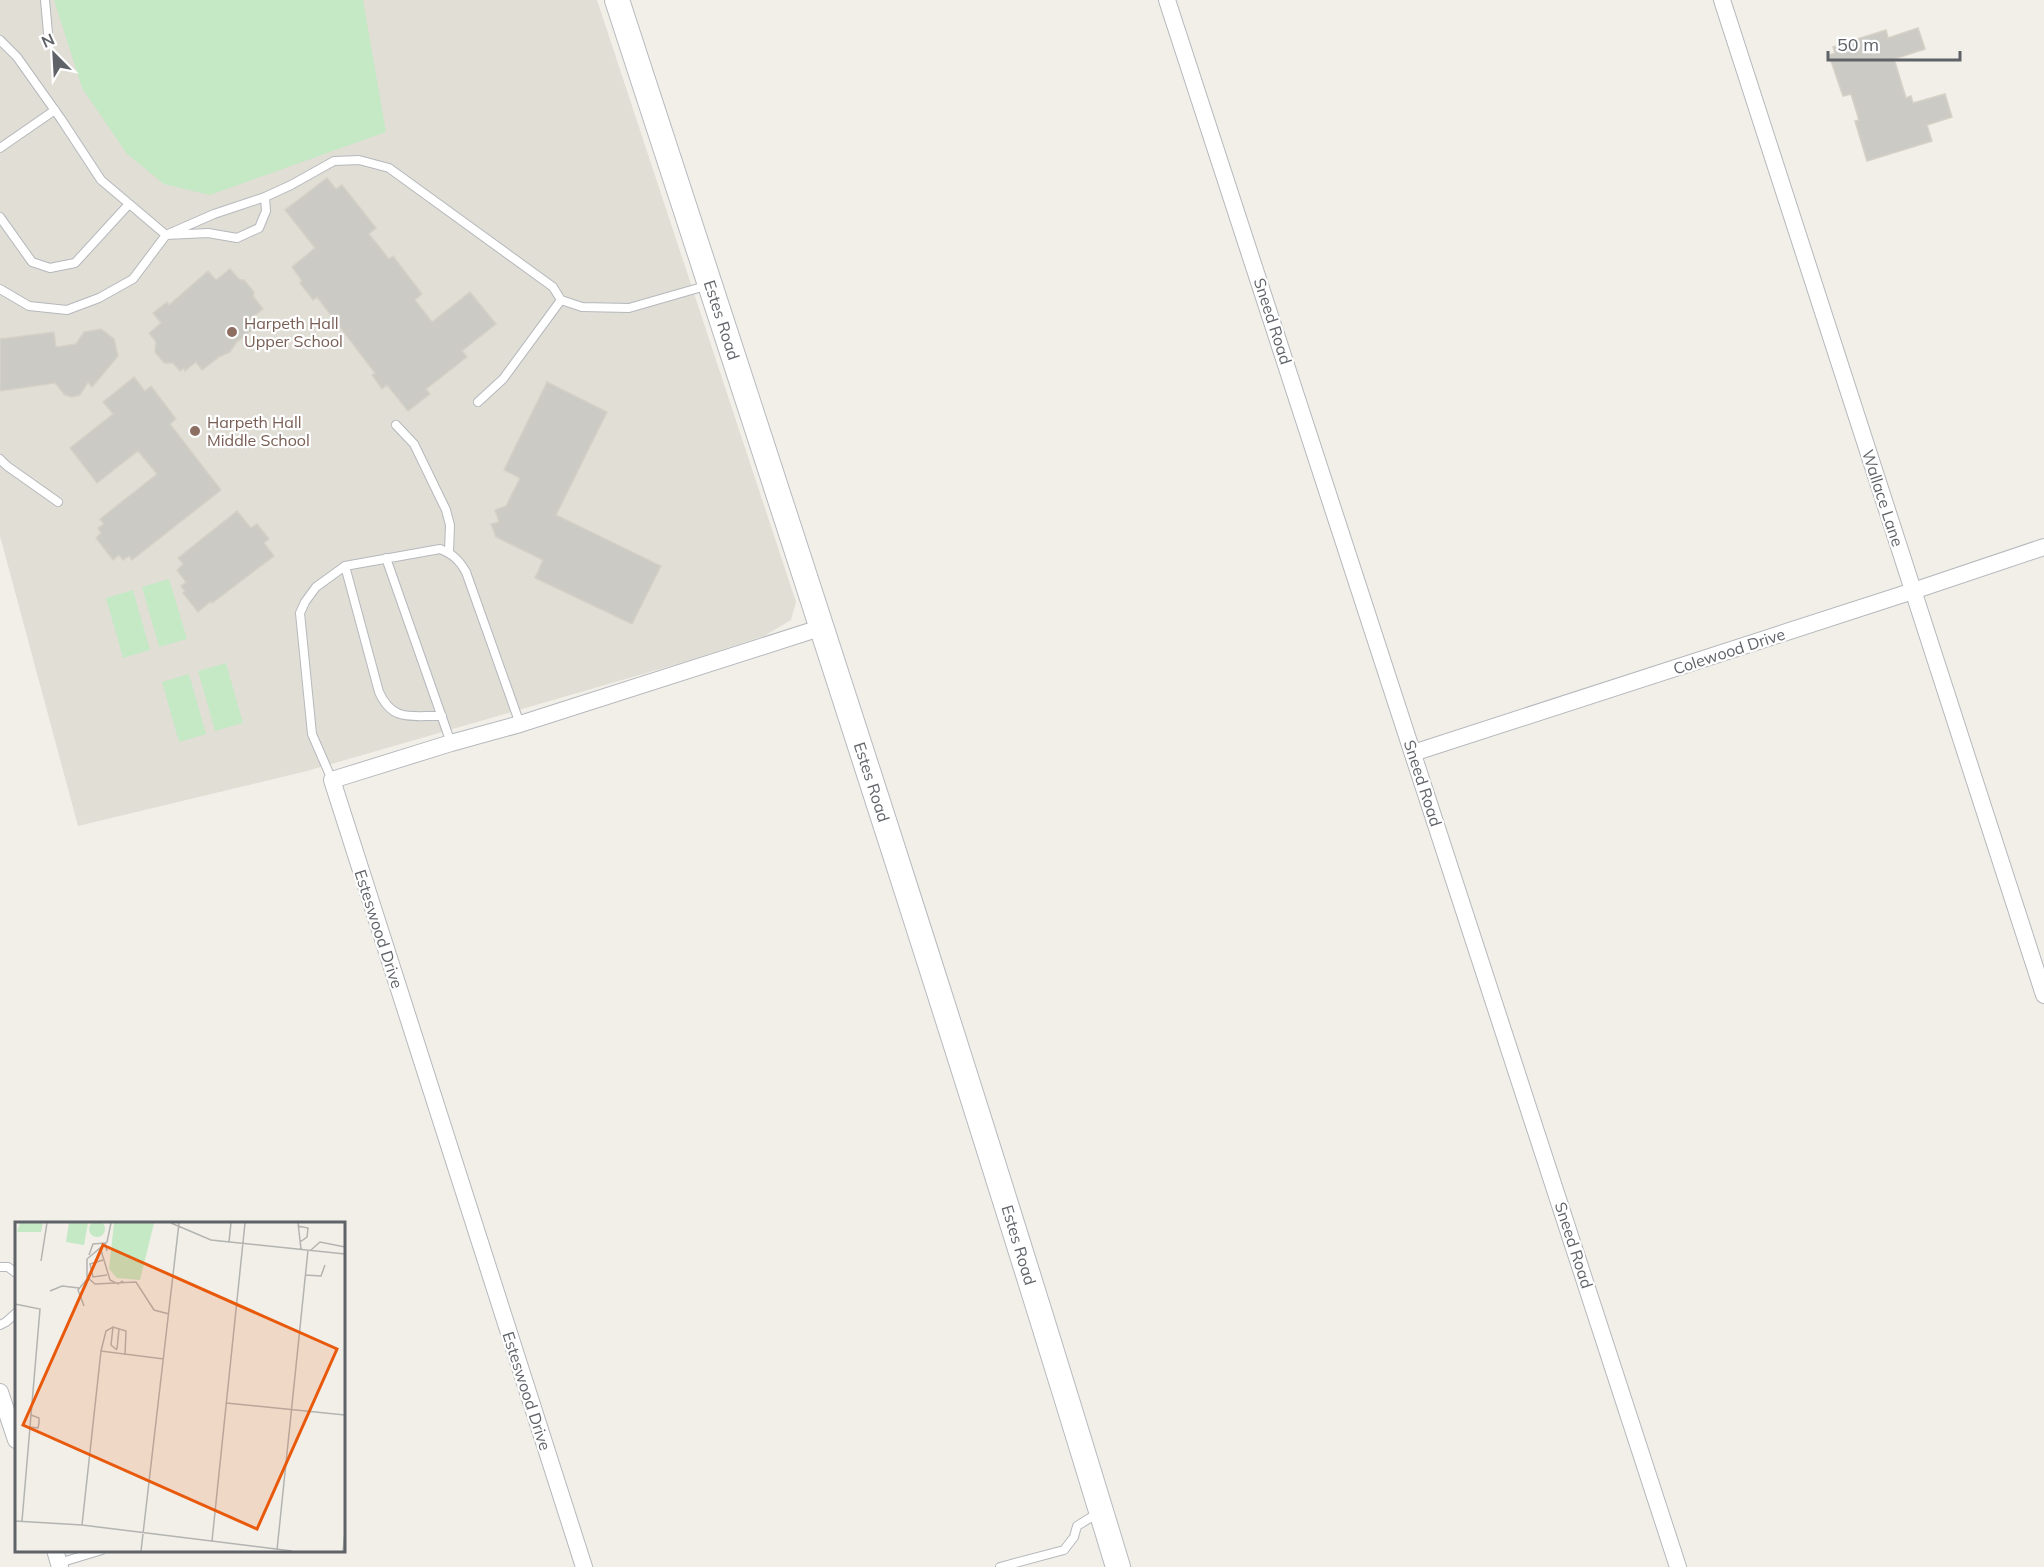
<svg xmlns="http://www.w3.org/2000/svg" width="2044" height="1567" font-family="Mulish,sans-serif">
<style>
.education{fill:#e1ded6}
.green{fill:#c5e8c5}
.building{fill:#cccac5;stroke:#d6d1c6;stroke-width:1.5}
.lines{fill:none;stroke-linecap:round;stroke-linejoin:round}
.service-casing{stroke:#b5b8bc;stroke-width:10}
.minor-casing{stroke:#b5b8bc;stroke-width:18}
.secondary-casing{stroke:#b6babf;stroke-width:26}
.service{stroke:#fff;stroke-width:8}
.minor{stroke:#fff;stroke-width:16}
.secondary{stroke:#fff;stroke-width:24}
.education-dot{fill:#8d6e63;stroke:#fff;stroke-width:2}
.labels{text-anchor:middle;stroke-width:4.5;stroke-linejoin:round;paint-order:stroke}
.street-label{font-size:16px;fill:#5f6368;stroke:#fff}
.education-label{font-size:16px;fill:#785e54;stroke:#fff;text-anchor:start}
.inset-road{fill:none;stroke:#b3b3b1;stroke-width:1.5}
.view{fill:#e8590c;fill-opacity:0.15;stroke:#e8590c;stroke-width:3}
.inset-edge{fill:none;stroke:#5f6368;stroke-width:3}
</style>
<rect width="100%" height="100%" fill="#f1efe8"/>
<path class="education" d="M0,0h597l199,602 -5,18 -27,16 -83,27 -374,108 -229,55 -78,-290z"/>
<path class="green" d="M54,0h309l23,132 -176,63 -46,-11 -37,-30 -45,-66z
M169,579l18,60 -28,8 -17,-60z
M133,590l17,60 -27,8 -17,-60z
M226,663l17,60 -28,8 -17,-60z
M189,674l17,60 -27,8 -17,-60z"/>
<path class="building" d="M1918,28l7,21 -31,10 12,39 5,-2 2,7 32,-9 7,23 -25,8 5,16 -65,20 -12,-40 4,-1 -8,-26 -8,2 -14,-41 6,-2 -2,-6 15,-5 38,-12 2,8z
M327,178l9,11 6,-4 34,43 -7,6 20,25 4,-3 29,38 -7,6 17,22 38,-30 26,32 -34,27 5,6 -41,32 4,5 -22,17 -21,-26 -5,4 -10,-14 3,-2 -58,-76 -4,3 -13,-17 2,-2 -10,-14 23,-19 -30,-38z
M230,269l10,11h4l10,12 -1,4 10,13 -16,13 6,7 -17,14 -6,9 -11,5 -17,13 -6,-8 -11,9 -1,-3 -4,3 -7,-8h-9l-9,-11 1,-10 -7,-9 12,-10 -8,-10 14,-11 2,3 39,-34 8,9z
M101,329l13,10 4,17 -26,31 -4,-5 -8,13 -8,2 -7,-2 -10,-12 -55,8v-52l54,-7 2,15 20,-3 8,-12z
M134,377l11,14 6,-5 25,33 -6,5 51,66 -89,70 -3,-4 -6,4 -4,-5 -6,5 -17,-22 5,-5 -3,-5 6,-4 -4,-5 57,-45 -19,-23 -41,32 -27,-35 43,-34 -10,-12z
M547,382l60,30 -51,103 105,51 -29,58 -97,-46 8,-18 -47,-23 -5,-13 8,-2 -4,-12 11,-4 14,-28 -16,-8z
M237,511l14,17 6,-4 12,15 -5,4 10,13 -62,47 -1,-2 -13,11 -15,-19 2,-2 -4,-5 5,-4 -9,-12 6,-6 -5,-6z"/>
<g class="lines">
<g class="service-casing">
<path id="service" d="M45,0l3,33
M0,40l17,17 44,62 40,61 65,55 42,-2 29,5 22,-10 7,-17 -1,-14
M0,148l55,-38
M0,217l32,45 18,6 25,-5 54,-59
M0,289l29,17 38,4 32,-12 34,-19 33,-44 48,-21 51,-17 26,-12 43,-24 25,-1 30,8 164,119 8,13 21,7 47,1 80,-23
M478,402l25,-23 58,-79
M396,425l18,19 32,66 4,15 -1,27
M0,459l7,7 51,36
M386,558l65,185
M345,566l34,126c14,31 33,23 63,24
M332,780l-20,-46 -12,-121 5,-11 11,-15 29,-21 95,-17c13,5 19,11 26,23l54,152
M0,1267h8l8,6
M0,1325l6,-3 10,-9
M59,1563l43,-13
M1000,1567l64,-17 10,-13 3,-11 21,-13"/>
</g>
<g class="minor-casing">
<path id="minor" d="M1167,0l511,1567
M1722,0l322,995
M1413,753l500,-162 131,-44
M0,1392l16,48
M55,1550l5,17
M584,1567l-252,-787 119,-37 69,-19 303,-97"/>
</g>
<g class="secondary-casing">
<path id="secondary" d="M617,0c170,521 342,1042 501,1567"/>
</g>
<use href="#service" class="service"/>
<use href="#minor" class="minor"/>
<use href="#secondary" class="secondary"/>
</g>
<g class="education-dot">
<circle cx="232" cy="332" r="6"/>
<circle cx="195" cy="431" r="6"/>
</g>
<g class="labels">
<g class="street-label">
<text transform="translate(722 320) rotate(72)" y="6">Estes Road</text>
<text transform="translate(1273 321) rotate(72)" y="6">Sneed Road</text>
<text transform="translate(1883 498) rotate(72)" y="6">Wallace Lane</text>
<text transform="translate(1729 651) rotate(-18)" y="6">Colewood Drive</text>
<text transform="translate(872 782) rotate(72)" y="6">Estes Road</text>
<text transform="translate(1423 783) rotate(72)" y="6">Sneed Road</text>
<text transform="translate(379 929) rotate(72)" y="6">Esteswood Drive</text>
<text transform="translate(1019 1245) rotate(73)" y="6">Estes Road</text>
<text transform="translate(1574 1245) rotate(72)" y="6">Sneed Road</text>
<text transform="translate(527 1391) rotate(72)" y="6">Esteswood Drive</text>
</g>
<g class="education-label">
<text x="244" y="329">Harpeth Hall<tspan x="244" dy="18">Upper School</tspan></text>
<text x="207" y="428">Harpeth Hall<tspan x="207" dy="18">Middle School</tspan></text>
</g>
</g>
<g transform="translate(15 1222)">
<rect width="330" height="330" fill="#f1efe8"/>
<path d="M74 7a8 8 0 1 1 16 0a8 8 0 1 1-16 0ZM5,1h23l-2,9h-24zM54,1h19l-4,22 -18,-3zM99,1h40l-14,57 -23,-2 -8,-9z" fill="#c5e8c5"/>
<path class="inset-road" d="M96,1l-4,19 -20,17v18l8,7 41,-2 18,28 15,4M156,1l40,17 134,14M283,1l3,26M283,4l10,2 -1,9 -7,5M214,20l2,-19M85,25l10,33 8,4 5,-3M296,28l9,-8 25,5M74,33l4,-11 12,-1 2,8M88,38l-13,4 3,13 14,-2M26,39l6,-38M290,53l16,1 4,-11M35,69l12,-5 17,2M0,82l25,5 -18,212M69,84l-6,-16 10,-12M98,105l-2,18 6,5M102,127l2,-20M86,129l5,-20 7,-4 13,4 -1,24M211,181l119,12M15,205l8,1 1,-5v-5l-8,-3M0,299l67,4 210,26M67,303l19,-174 63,8M197,319l33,-318M262,328l31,-300M126,329l38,-328M328,329l2,-19"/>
<path class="view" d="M88,23l234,104 -80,180 -234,-104z"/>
<rect width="330" height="330" class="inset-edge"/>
</g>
<g transform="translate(54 54) rotate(336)" stroke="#ffffff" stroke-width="4.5" paint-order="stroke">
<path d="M0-4.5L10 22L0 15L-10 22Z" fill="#5f6368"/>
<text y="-9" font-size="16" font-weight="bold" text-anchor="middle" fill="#5f6368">N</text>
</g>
<path d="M1828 51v9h132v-9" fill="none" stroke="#5f6368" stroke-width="3"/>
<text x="1837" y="51" font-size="18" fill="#5f6368" stroke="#ffffff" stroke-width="4.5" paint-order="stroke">50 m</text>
</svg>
